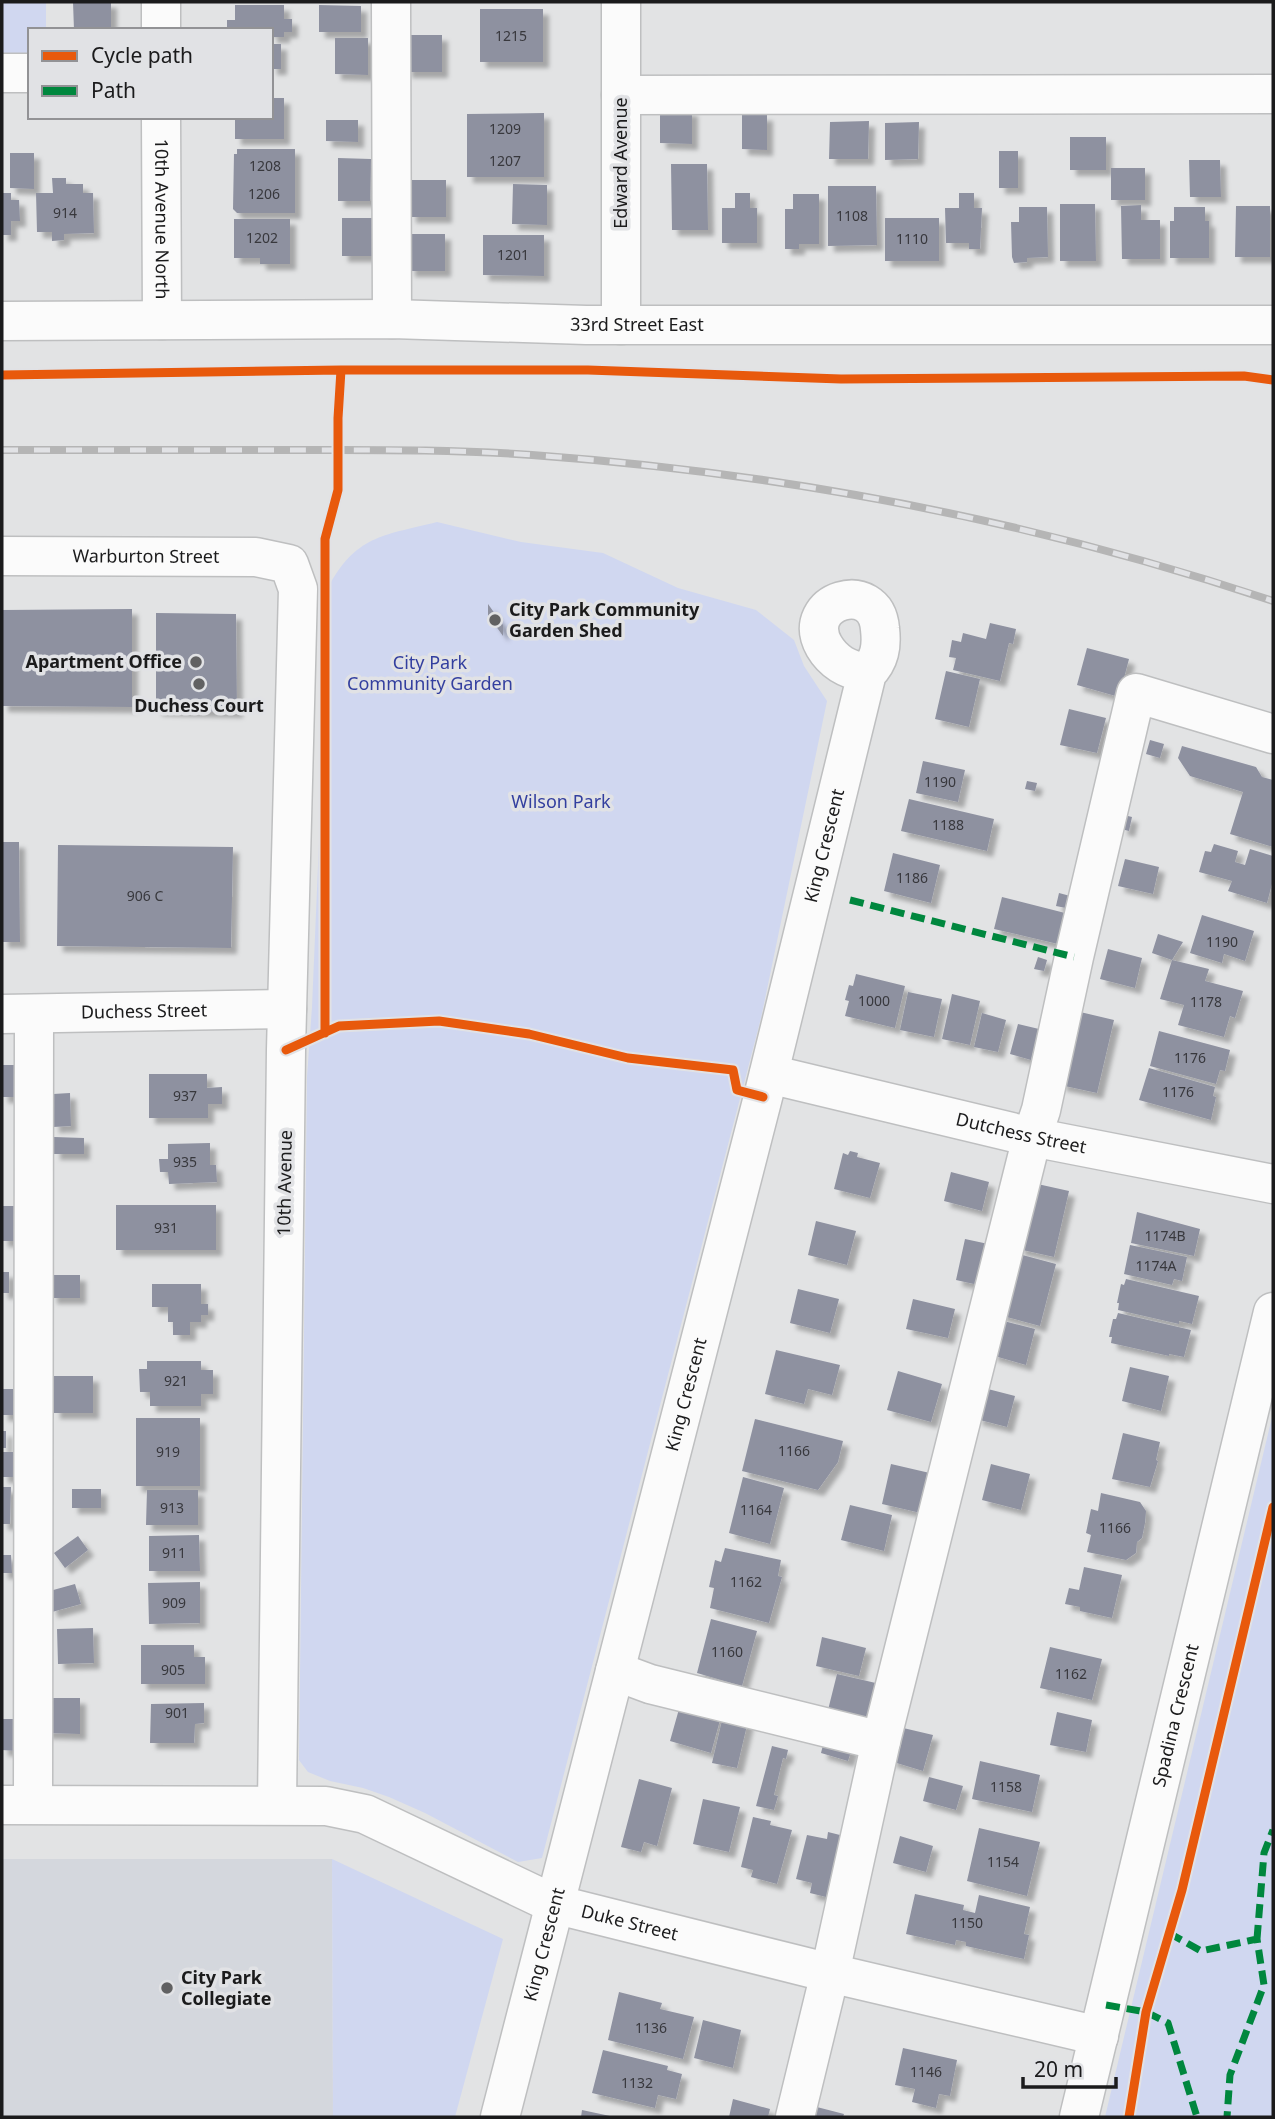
<svg xmlns="http://www.w3.org/2000/svg" width="1275" height="2119" font-family="'Noto Sans',sans-serif">
<style>
.built{fill:#d4d7dd}
.green{fill:#d0d7f0}
.building{fill:#8e91a0;filter:url(#shadow)}
.lines{fill:none;stroke-linecap:round;stroke-linejoin:round}
.minor-casing{stroke:#bebfc0;stroke-width:41}
.minor{stroke:#fbfbfb;stroke-width:38}
.rail-casing{stroke:#b5b5b5;stroke-width:8}
.rail{stroke:#e1e2e5;stroke-width:5;stroke-dasharray:16;stroke-linecap:butt}
.quiet{stroke:#00873e;stroke-width:7;stroke-dasharray:14 7;stroke-linecap:butt}
.cycleway-casing{stroke:#e1e2e5;stroke-width:13}
.cycleway{stroke:#e8590c;stroke-width:9}
.poi-dot{fill:#616162;stroke:#e1e2e5;stroke-width:2.5}
.labels{text-anchor:middle;stroke-width:7;stroke-linejoin:round;paint-order:stroke}
.number-label{font-size:14px;fill:#38383d}
.street-label{font-size:18px;fill:#1b1b1c;stroke:#e1e2e5}
.poi-label{font-size:18px;font-weight:bold;fill:#1b1b1c;stroke:#e1e2e5;text-anchor:start}
.park-label{font-size:18px;fill:#333f9f;stroke:#e1e2e5}
</style>
<defs>
<filter id="shadow"><feDropShadow dx="6" dy="6" stdDeviation="2" flood-color="#0004"/></filter>
</defs>
<rect width="100%" height="100%" fill="#e2e3e4"/>
<path class="built" d="M2,1859h330l1,258h-331z"/>
<path class="green" d="M2,2h44v28h-16v43h-28z
M437,522l84,20 82,11 75,35 78,22 38,30 10,26 23,35 -66,317 -219,840 -24,4 -93,-49 -36,-16 -26,-9 -33,-7 -22,-9 -9,-12 8,-683 5,-70 18,-423c28,-50 57,-49 107,-62z
M1273,1413v704h-168l19,-80z
M332,1859l171,80 -48,178h-122z"/>
<path class="building" d="M73,2h38v28h-37z
M235,5h49v14h8v13h-8v5h-13v-7h-44v-10h8z
M319,5l42,1v26h-42z
M480,9h63v53h-63z
M406,35h36v37h-36z
M335,38h33v37l-33,-1z
M271,44h10v25h-10z
M271,98h13v41h-49v-22h36z
M660,109l32,1v34l-32,-1z
M544,113v64h-77v-63z
M742,115h25v35l-25,-1z
M326,120h32v22l-32,-1z
M869,121l-1,38h-39l1,-37z
M919,122l-1,37 -33,1v-37z
M1070,137h36v33h-36z
M237,149h58v64h-58l-4,-4 1,-55h3z
M999,151h19v37h-19z
M10,153h24v36l-24,-1z
M338,158l33,1 -1,42h-32z
M1189,160h31l1,37h-31z
M671,164h36l1,66h-36z
M1111,168h34v32h-34z
M52,178h14v6h17v9h10l1,40 -30,1v6l-12,1v-9h-15l-1,-39h17z
M410,180h36v37h-36z
M513,184l34,1v40l-35,-1z
M828,186h48l1,59 -49,1z
M2,193h9v7h8l1,21h-9v14h-9z
M735,193h15v15h7v35h-35v-35h13z
M959,193h15v15h8l-2,41h-11v-6h-23l-1,-35h14z
M793,194h26v50h-20v5h-14v-40h8z
M1060,204h35l1,57h-36z
M1141,205v15h19v39h-38l-1,-53z
M1236,206h34v51h-35z
M1019,207h28l1,50 -21,1v4l-13,1 -2,-6 -1,-35h8z
M1174,207h31v14h4v37h-39v-37h4z
M342,218h34v38h-34z
M885,218h54v43h-54z
M234,219h56v45h-30v-6h-26z
M409,234h36v37h-36z
M483,235h61v41l-61,-1z
M488,604l15,21v11l-15,-21z
M132,609v98l-130,-1v-96z
M156,613l80,1 1,98 -81,-2z
M990,623l26,6 -3,15 -4,-1 -9,38 -47,-11 3,-12 -7,-1 3,-17 9,2 2,-9 23,6z
M1087,648l42,11 -10,38 -42,-12z
M946,671l34,8 -11,48 -34,-8z
M1069,709l37,9 -9,35 -37,-8z
M1150,740l14,4 -4,14 -14,-4z
M1182,746l74,21 6,10 11,3v67l-43,-13 13,-42 -53,-16 -12,-18z
M923,761l42,9 -7,32 -42,-9z
M1027,781l10,2 -2,8 -10,-2z
M909,799l85,20 -7,32 -86,-20z
M1124,815l8,2 -3,14 -8,-2z
M2,842h17l1,100h-18z
M1214,844l24,7 -3,11 10,3 5,-16 23,7v24l-6,23 -39,-12 4,-10 -33,-9 6,-21 6,1z
M58,845l175,2 -2,101 -174,-2z
M893,853l47,12 -9,38 -47,-12z
M1125,859l34,8 -6,27 -35,-8z
M1059,893l15,4 -3,12 -15,-3z
M1002,897l63,16 -7,31 -64,-15z
M1202,915l52,16 -9,30 -21,-7 -2,9 -32,-10z
M1158,934l25,8 -11,18 -20,-7z
M1108,949l34,9 -7,30 -35,-9z
M1038,957l9,3 -3,11 -10,-2z
M1172,960l37,9 -4,12 38,10 -8,27 -5,-2 -6,21 -46,-12 6,-20 -24,-6z
M856,974l49,12 -10,42 -50,-12 4,-15 -4,-1 4,-15 4,1z
M908,992l34,7 -8,38 -34,-7z
M952,994l28,7 -10,44 -28,-6z
M1076,1011l38,9 -17,73 -37,-8z
M982,1013l24,7 -8,32 -24,-5z
M1018,1024l21,5 -8,31 -21,-6z
M1159,1031l71,19 -5,21 -5,-1 -4,14 -66,-18z
M2,1065h19v32h-19z
M1149,1068l66,19 -2,9 3,1 -5,23 -72,-20z
M149,1074h58v14l15,-1v17h-14v14h-59z
M70,1093l1,33 -18,1v-33z
M54,1137l30,1v16h-30z
M210,1143v22h6l1,17 -48,2 -1,-12h-8l-1,-13h9v-15z
M850,1151l8,2 -1,4 23,6 -10,35 -36,-9 9,-36 5,2z
M951,1172l38,10 -7,29 -38,-10z
M1033,1183l36,8 -15,66 -36,-8z
M116,1205h100v45h-100z
M2,1206h17l1,35h-18z
M1137,1212l63,17 -6,27 -63,-13z
M816,1221l40,10 -9,34 -39,-10z
M965,1239l28,6 -10,41 -27,-6z
M1130,1245l57,12 -5,24 -8,-2 -2,6 -48,-11z
M1015,1253l41,11 -16,62 -41,-11z
M2,1272h7v21h-7z
M51,1275h29v23h-29z
M1126,1279l73,17 -7,28 -13,-3v3l-61,-14 1,-7h-2l4,-19 3,1z
M152,1284h49v20h7v11h-7v7h-11v13h-17v-13h-5v-15h-16z
M798,1289l41,10 -9,34 -40,-10z
M913,1299l42,10 -7,29 -42,-9z
M1118,1313l73,17 -7,27 -15,-3v2l-58,-13 1,-6h-3l4,-18h3z
M1000,1320l35,9 -9,36 -35,-10z
M776,1350l64,15 -8,30 -24,-6 -4,15 -39,-10z
M147,1361h54v9h12v24h-12v12h-51v-14h-10l-1,-23h8z
M1130,1367l39,9 -8,35 -39,-10z
M898,1371l44,13 -11,38 -44,-12z
M54,1376h39v37h-39z
M984,1388l31,8 -8,31 -31,-8z
M2,1389h15v26h-15z
M136,1418h64v68h-64z
M755,1419l88,22 -5,21 -20,28 -76,-19z
M2,1431h4v17h-4z
M1123,1433l37,9 -4,18 2,1 -8,26 -38,-8z
M2,1452h14v25h-14z
M891,1464l43,10 -9,40 -43,-10z
M991,1464l39,10 -9,36 -39,-10z
M743,1477l41,11 -14,56 -41,-11z
M2,1487h9l-1,37h-8z
M72,1489h29v19h-29z
M147,1490h51v35h-52z
M1101,1493l39,9 6,9 -1,12 -3,15 -5,4 -1,11 -10,7 -39,-8 4,-17 -5,-2 5,-24 7,2z
M850,1505l42,10 -8,36 -43,-11z
M199,1535l1,36h-51v-35z
M78,1536l10,14 -23,18 -11,-15z
M725,1548l56,12 -3,16 4,1 -13,46 -59,-15 4,-20 -5,-1 6,-27 6,2z
M2,1555h9l1,18h-10z
M1084,1567l38,8 -10,43 -32,-7v-4l-15,-3 4,-16 10,2z
M200,1582v41l-51,1 -1,-41z
M75,1584l6,20 -29,8 -6,-20z
M711,1619l46,12 -15,55 -45,-13z
M93,1628l1,35 -36,1 -1,-35z
M822,1637l44,11 -7,28 -43,-10z
M141,1645h53v12h11v27h-64z
M1050,1647l52,12 -10,41 -52,-12z
M837,1674l43,10 -9,36 -43,-10z
M45,1698h35v36l-35,-1z
M681,1702l41,11 -11,40 -41,-12z
M204,1703v20l-9,1 -1,19h-44l1,-39z
M1057,1712l35,8 -6,32 -36,-7z
M723,1716l25,5 -11,47 -25,-5z
M2,1719h17l-2,32 -15,-1z
M899,1727l34,8 -10,36 -33,-10z
M825,1737l28,8 -5,16 -27,-8z
M772,1746l16,4 -2,9 -3,-1 -9,37 4,1 -4,14 -18,-4z
M980,1761l60,14 -8,37 -60,-13z
M929,1777l34,9 -7,24 -33,-9z
M639,1779l33,9 -15,58 -13,-4 -3,10 -20,-5z
M703,1799l37,8 -11,45 -36,-8z
M753,1817l18,4 -1,4 22,5 -15,54 -26,-7 2,-7 -12,-3z
M979,1828l61,14 -13,54 -60,-15z
M828,1832l16,4 -10,63 -24,-6 2,-10 -16,-4 11,-44 20,4z
M900,1836l33,10 -7,26 -33,-9z
M915,1894l49,11 -1,5 12,3 4,-18 51,12 -6,27 5,1 -5,24 -58,-13v-4l-10,-2 -1,5 -49,-11z
M619,1992l43,11 -2,6 34,8 -11,42 -75,-19z
M703,2020l38,10 -8,38 -39,-10z
M903,2048l54,12 -7,36 -11,-2 -3,14 -24,-6 3,-13 -20,-4z
M603,2050l65,16 -1,4 15,4 -6,25 -18,-4 -3,13 -63,-15z
M733,2099l37,10 -2,8h-39z
M809,2105l35,9 -1,3h-37z
M582,2110l28,6 -1,1h-28z"/>
<g class="lines">
<g class="minor-casing">
<g id="minor">
<path d="M161,2v28"/>
<path d="M391,2l1,317"/>
<path d="M2,73h28"/>
<path d="M621,95l652,-1"/>
<path id="s1" d="M161,117l1,203"/>
<path id="s2" d="M2,321l390,-2 194,6h687"/>
<path d="M621,325v-323"/>
<path id="s3" d="M2,556l254,1 33,7 9,25 -12,461 -9,755"/>
<path id="s4" d="M2,1014l285,-5"/>
<path id="s5" d="M769,1074l263,63 241,47"/>
<path d="M615,1671l35,13 231,57"/>
<path d="M33,1804l1,-790"/>
<path id="s6" d="M2,1805l324,1 39,8 189,90 276,69 269,63"/>
<path id="s7" d="M500,2117l263,-1020 104,-424c13,-13 15,-27 13,-44 -4,-52 -81,-28 -56,17 10,17 24,24 43,27"/>
<path d="M795,2117l35,-144 51,-232 151,-604 9,-27 33,-153 62,-264 137,41"/>
<path id="s8" d="M1079,2117l194,-805"/>
</g>
</g>
<use href="#minor" class="minor"/>
<g class="rail-casing">
<path id="rail" d="M2,450c95,0 190,0 285,0 81,0 164,-1 245,5 252,18 502,66 741,146"/>
</g>
<use href="#rail" class="rail"/>
<path class="quiet" d="M850,900l224,57
M1169,1933l32,18 56,-12 7,46 -34,90 -3,42
M1257,1939l7,-86 9,-23
M1106,2005l40,7 22,11 29,94"/>
<g class="cycleway-casing">
<path id="cycleway" d="M2,375l339,-5h247l253,9 403,-3 29,4
M325,1033v-494l13,-49v-72l3,-48
M286,1050l53,-24 100,-5 90,13 99,24 105,12 4,20 26,7
M1129,2117l17,-105 36,-122 91,-383"/>
</g>
<use href="#cycleway" class="cycleway"/>
</g>
<g class="poi-dot">
<circle cx="495" cy="620" r="7"/>
<circle cx="196" cy="662" r="7"/>
<circle cx="199" cy="684" r="7"/>
<circle cx="167" cy="1988" r="7"/>
</g>
<g class="labels">
<g class="number-label">
<text x="511" y="41">1215</text>
<text x="505" y="134">1209</text>
<text x="505" y="166">1207</text>
<text x="265" y="171">1208</text>
<text x="264" y="199">1206</text>
<text x="65" y="218">914</text>
<text x="852" y="221">1108</text>
<text x="262" y="243">1202</text>
<text x="912" y="244">1110</text>
<text x="513" y="260">1201</text>
<text x="940" y="787">1190</text>
<text x="948" y="830">1188</text>
<text x="912" y="883">1186</text>
<text x="145" y="901">906 C</text>
<text x="1222" y="947">1190</text>
<text x="874" y="1006">1000</text>
<text x="1206" y="1007">1178</text>
<text x="1190" y="1063">1176</text>
<text x="1178" y="1097">1176</text>
<text x="185" y="1101">937</text>
<text x="185" y="1167">935</text>
<text x="166" y="1233">931</text>
<text x="1165" y="1241">1174B</text>
<text x="1156" y="1271">1174A</text>
<text x="176" y="1386">921</text>
<text x="794" y="1456">1166</text>
<text x="168" y="1457">919</text>
<text x="172" y="1513">913</text>
<text x="756" y="1515">1164</text>
<text x="1115" y="1533">1166</text>
<text x="174" y="1558">911</text>
<text x="746" y="1587">1162</text>
<text x="174" y="1608">909</text>
<text x="727" y="1657">1160</text>
<text x="173" y="1675">905</text>
<text x="1071" y="1679">1162</text>
<text x="177" y="1718">901</text>
<text x="1006" y="1792">1158</text>
<text x="1003" y="1867">1154</text>
<text x="967" y="1928">1150</text>
<text x="651" y="2033">1136</text>
<text x="926" y="2077">1146</text>
<text x="637" y="2088">1132</text>
</g>
<g class="street-label">
<text transform="translate(621 163) rotate(-90)" y="6">Edward Avenue</text>
<text dy="6" stroke="none"><textPath href="#s1" startOffset="102">10th Avenue North</textPath></text>
<text dy="6" stroke="none"><textPath href="#s2" startOffset="635">33rd Street East</textPath></text>
<text dy="6" stroke="none"><textPath href="#s3" startOffset="144">Warburton Street</textPath></text>
<text dy="6" stroke="none"><textPath href="#s7" startOffset="1312">King Crescent</textPath></text>
<text dy="6" stroke="none"><textPath href="#s4" startOffset="142">Duchess Street</textPath></text>
<text dy="6" stroke="none"><textPath href="#s5" startOffset="259">Dutchess Street</textPath></text>
<text transform="translate(285 1183) rotate(-89)" y="6">10th Avenue</text>
<text dy="6" stroke="none"><textPath href="#s7" startOffset="746">King Crescent</textPath></text>
<text dy="6" stroke="none"><textPath href="#s8" startOffset="413">Spadina Crescent</textPath></text>
<text dy="6" stroke="none"><textPath href="#s6" startOffset="651">Duke Street</textPath></text>
<text dy="6" stroke="none"><textPath href="#s7" startOffset="178">King Crescent</textPath></text>
</g>
<g class="poi-label">
<text x="509" y="616">City Park Community<tspan x="509" dy="21">Garden Shed</tspan></text>
<text x="182" y="668" text-anchor="end">Apartment Office</text>
<text x="199" y="712" text-anchor="middle">Duchess Court</text>
<text x="181" y="1984">City Park<tspan x="181" dy="21">Collegiate</tspan></text>
</g>
<g class="park-label">
<text x="430" y="669">City Park<tspan x="430" dy="21">Community Garden</tspan></text>
<text x="561" y="808">Wilson Park</text>
</g>
</g>
<rect width="1275" height="2119" fill="none" stroke="#1b1b1c" stroke-width="7"/>
<rect x="28" y="28" width="245" height="91" fill="#e1e2e5" stroke="#929295" stroke-width="2"/>
<rect x="42" y="51" width="35" height="10" fill="#e8590c" stroke="#929295" stroke-width="2"/>
<text x="91" y="63" font-size="21" fill="#1b1b1c">Cycle path</text>
<rect x="42" y="86" width="35" height="10" fill="#00873e" stroke="#929295" stroke-width="2"/>
<text x="91" y="98" font-size="21" fill="#1b1b1c">Path</text>
<path d="M1023 2077v10h93v-10" fill="none" stroke="#1b1b1c" stroke-width="3.5"/>
<text x="1034" y="2077" font-size="21" fill="#1b1b1c" stroke="#e1e2e5" stroke-width="5" paint-order="stroke">20 m</text>
</svg>
